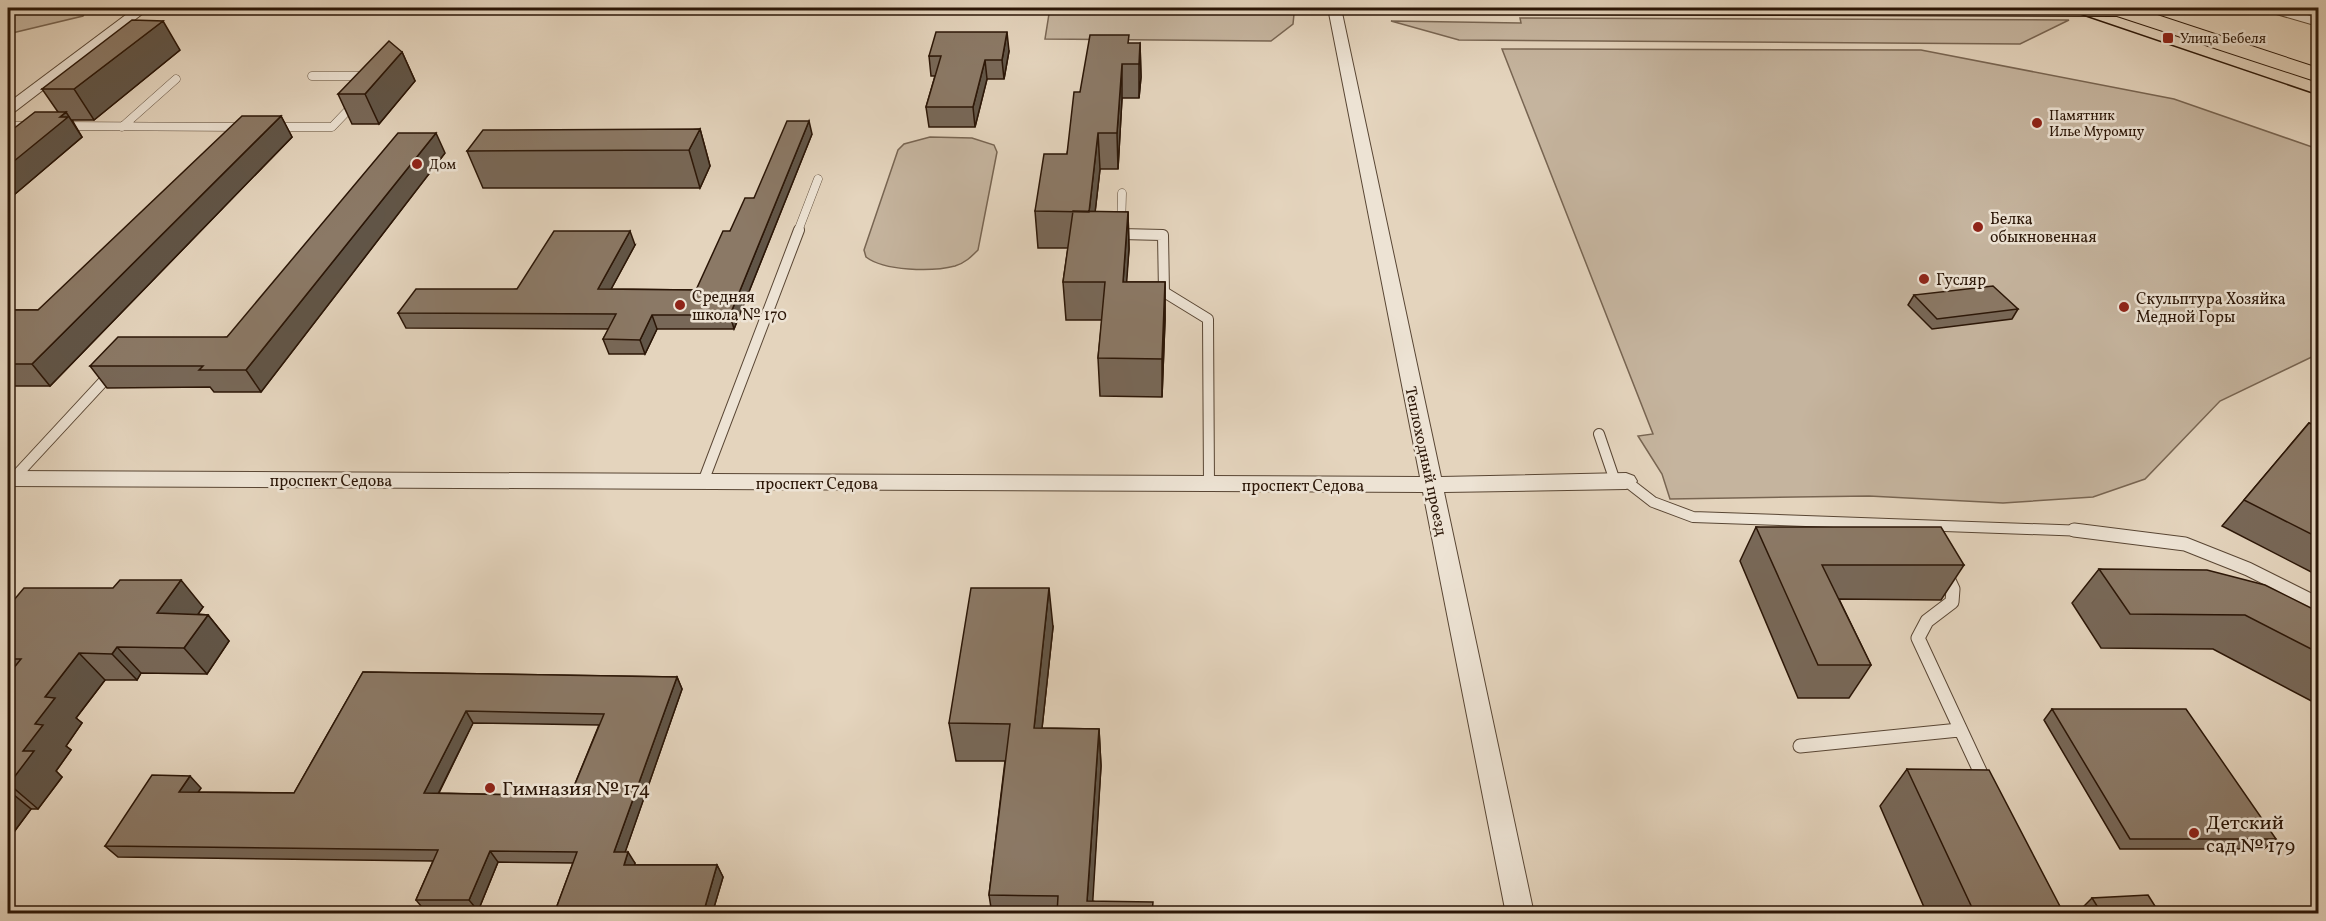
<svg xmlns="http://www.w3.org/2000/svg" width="2326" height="921" font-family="Vollkorn,serif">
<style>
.green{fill:#c5b49e;stroke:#786552;stroke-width:1.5}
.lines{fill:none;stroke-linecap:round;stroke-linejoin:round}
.lane-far2-casing{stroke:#594634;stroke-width:9}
.lane-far1-casing{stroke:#594634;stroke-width:12}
.lane-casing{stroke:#594634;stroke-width:15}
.street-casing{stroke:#594634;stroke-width:2}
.primary-casing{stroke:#2b1607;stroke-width:2}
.lane-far2{stroke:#ede3d4;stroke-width:8}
.lane-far1{stroke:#ede3d4;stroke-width:10}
.lane{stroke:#ede3d4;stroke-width:13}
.street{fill:#ede3d4;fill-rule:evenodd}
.primary{fill:#e4d4bd;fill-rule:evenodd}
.tram{stroke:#2b1607;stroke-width:1.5}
.wall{fill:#786858;stroke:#2b1607;stroke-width:1.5;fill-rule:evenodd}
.shaded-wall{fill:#615547;stroke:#2b1607;stroke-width:1.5}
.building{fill:#8b7966;stroke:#2b1607;stroke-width:1.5;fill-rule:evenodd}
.poi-dot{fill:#8f2418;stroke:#ede3d4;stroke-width:2}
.labels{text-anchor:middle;stroke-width:5;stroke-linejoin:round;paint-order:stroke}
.far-poi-label{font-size:14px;fill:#2b1607;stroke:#ede3d4;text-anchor:start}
.poi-label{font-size:16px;fill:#2b1607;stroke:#ede3d4;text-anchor:start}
.street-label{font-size:16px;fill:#2b1607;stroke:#ede3d4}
.near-poi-label{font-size:20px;fill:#2b1607;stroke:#ede3d4;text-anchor:start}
</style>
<rect width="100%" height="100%" fill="#e4d4bd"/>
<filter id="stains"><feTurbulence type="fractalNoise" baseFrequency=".00333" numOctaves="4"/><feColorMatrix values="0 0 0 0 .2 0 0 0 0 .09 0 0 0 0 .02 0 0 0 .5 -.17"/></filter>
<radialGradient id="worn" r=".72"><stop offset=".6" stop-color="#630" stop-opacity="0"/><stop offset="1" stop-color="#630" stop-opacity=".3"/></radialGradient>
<path class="green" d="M8,9h79l-4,7 -75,18z
M1049,14h245l-1,10 -22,17 -226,-2z
M1520,18l549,2 -49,24 -561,-4 -68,-19 130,2z
M1502,49l419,1 253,49 144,50v205l-98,47 -75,78 -52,18 -90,6 -134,-7 -199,3 -8,-25 -24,-38 15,-2z
M930,137l42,1 22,7 3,7 -19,98c-7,7 -13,13 -23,16 -23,6 -71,5 -89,-9l-2,-7 34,-100 6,-6z"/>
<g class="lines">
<g class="lane-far2-casing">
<path id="lane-far2" d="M312,76h55
M8,126h23
M62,126l182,1
M122,127l54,-48
M275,127h57l24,-25
M798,231l20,-52
M1121,231l1,-38"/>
</g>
<g class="lane-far1-casing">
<path id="lane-far1" d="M1121,230v4l42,1 1,57 44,27 1,166
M1599,434l16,47
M13,479l100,-108
M1626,481l27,21 40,15 393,14
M703,482l96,-252"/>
</g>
<g class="lane-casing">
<path id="lane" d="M2074,530l111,14 63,25 70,35
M1945,572l8,17 -1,13 -25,19 -9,17 67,144
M1800,746l159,-16"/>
</g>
<g class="street-casing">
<path id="street" d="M135,8h15l-137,105 -5,1v-11z
M1328,8h13l100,469 185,-4 8,3 3,5 -3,5 -8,3 -182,3 90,422h-28l-83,-422 -1415,-6v-15l1412,6z
M2265,8h18l35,10v8l-52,-15z"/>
</g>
<g class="primary-casing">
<path id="primary" d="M1453,8h683l182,60v14l-201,-66 -654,-2 -7,-2z"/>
</g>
<use href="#lane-far2" class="lane-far2"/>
<use href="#lane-far1" class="lane-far1"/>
<use href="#lane" class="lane"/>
<use href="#street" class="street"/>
<use href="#primary" class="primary"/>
<path class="tram" d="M2062,8l256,87"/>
</g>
<path class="wall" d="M1140,43l1,34 -2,21h-17l-4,71h-18l-5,43h33l1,37 -3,33h39v38l-3,77 -62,-1 -2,-38 4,-38h-36l-3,-38 5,-34h-30l-3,-37 32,-57 13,-62z
M180,50l-86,70h-22l10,17 -74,63v-67l50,-21 -16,-23z
M1009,51l-5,28h-17l-12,48h-46l-3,-20 9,-31h-4l-2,-20z
M402,52l13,29 -36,43h-27l-14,-30z
M281,116l11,21 -242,249h-42v-76h30z
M700,129l10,37 -10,22h-217l-16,-37z
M812,134l-78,195h-77l-12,25h-36l-6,-15 6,-10 -203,-1 -8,-15 119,-24 118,-44 -24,44 85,1 34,-59 24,-33z
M445,153l-184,239h-47l-4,-5 -103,1 -17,-22 137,-29z
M1914,295l104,14 -6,10 -80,10 -24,-24z
M2309,423l10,4v149l-97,-50z
M1756,527l208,38 -23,35 -102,-1 32,66 -22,33h-51l-58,-137z
M2099,569l220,43v93l-106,-56 -112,-1 -29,-45z
M8,607h195l-5,7 10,1 21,26 -22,33 -66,-1 -4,7h-32l-29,38 6,5 -16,23 5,4 -15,21 6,6 -24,32h-7l-20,27h-3z
M1053,627l-11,101 57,1 2,37 -9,135 61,13h-161l-3,-19 16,-134h-49l-7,-38z
M363,672l314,5 5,12 -57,163 10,11 -1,2h83l6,12 -11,37h-158l19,-51 -75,-1 -20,49h-53l-9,-11 17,-39 -315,-4 -13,-11 96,-58 -3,4 96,1zM473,723l126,2 -29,71 -131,-3z
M2052,709l224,130 -12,10h-144l-76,-129z
M1907,769l157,145h-137l-47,-108z
M2092,898l68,16h-74l-4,-6z"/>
<path class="shaded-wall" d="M163,21l17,29 -86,70 -20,-31z
M1007,32l2,19 -5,28 -2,-19z
M1140,43l1,34 -2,21v-34z
M402,52l13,29 -36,43 -14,-30z
M985,60l2,19 -12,48 -2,-20z
M1122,64v34l-4,71 -1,-36z
M66,112l16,25 -74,63v-34z
M281,116l11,21 -242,249 -18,-22z
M809,121l3,13 -78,195 -4,-14z
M700,129l10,37 -10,22 -11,-38z
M436,133l9,20 -184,239 -15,-22z
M1098,133l2,36 -9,79 -2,-36z
M1128,212l1,37 -5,71 -1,-38z
M630,231l5,14 -32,59 -5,-15z
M1165,282v38l-3,77v-38z
M652,315l5,14 -12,25 -5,-14z
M181,580l22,27 -23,33 -23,-27z
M1049,588l4,39 -15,138 -4,-37z
M208,615l21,26 -22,33 -23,-26z
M117,647l24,26 -4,7 -25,-26z
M79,653l26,27 -29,38 6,5 -16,23 5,4 -15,21 6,6 -24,32 -29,-25 26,-60 10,-27z
M677,677l5,12 -61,175 -7,-12z
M466,711l7,12 -40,81 -9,-11z
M1099,729l2,37 -9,148 -5,-13z
M190,776l11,12 -10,15 -12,-11z
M8,790l23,19 -20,27 -3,-4z
M490,851l8,11 -20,49 -9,-11z
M628,852l7,11 -4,13 -7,-11z
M717,865l6,12 -11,37h-9z"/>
<path class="building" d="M132,20l31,1 -89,68h-32z
M936,32h71l-5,28h-17l-12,47h-47l15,-51h-12z
M1090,35h39l-1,8h12l-1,21h-17l-5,69h-19l-9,79 -54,-1 9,-57h23l7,-62h6z
M389,41l13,11 -37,42h-27z
M35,112h31l-6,5h8l-60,49v-33z
M242,116h39l-249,248h-24v-54h30z
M787,121h22l-79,194h-78l-12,25 -37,-1 13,-25 -218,-1 18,-24h101l37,-58h76l-32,58 98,1 27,-59h7l15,-33h9z
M700,129l-11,21 -222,1 16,-21z
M398,133h38l-190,237h-47l4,-4h-113l28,-29h109z
M1073,211l55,1 -5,70h42l-3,77 -64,-1 7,-76h-42z
M1993,286l25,23 -81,10 -23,-24z
M2309,423l10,4v111l-75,-38z
M1756,527h185l23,38h-142l49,100h-53z
M2099,569l108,1 58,15 54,27v41l-74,-38 -115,-1z
M120,580h61l-24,33 51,2 -24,33 -67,-1 -5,7 -33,-1 -34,44 10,1 -20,26 8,1 -20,26h11l-25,33h-1v-109l13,-16h-13v-52l16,-19h89z
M971,588h78l-15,140 65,1 -12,172 66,1 -1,12h-95l1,-18 -69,-1 21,-171 -61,-1z
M363,672l314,5 -63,175h14l-4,13h93l-14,49h-149l23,-62 -87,-1 -21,49h-53l22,-50 -333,-4 47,-71 38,1 -11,16 115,1zM466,711l138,3 -34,82 -146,-3z
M2052,709h134l90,130h-146z
M1907,769l82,1 75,144h-89z
M2148,895l12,19h-58l-10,-16z"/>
<g class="poi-dot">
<rect x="2162" y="32" width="12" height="12" rx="3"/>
<circle cx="2037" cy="123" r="6"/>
<circle cx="417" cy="164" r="6"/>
<circle cx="1978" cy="227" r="6"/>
<circle cx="1924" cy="279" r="6"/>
<circle cx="680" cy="305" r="6"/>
<circle cx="2124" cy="307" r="6"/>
<circle cx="490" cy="788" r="6"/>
<circle cx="2194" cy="833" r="6"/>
</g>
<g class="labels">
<g class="far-poi-label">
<text x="2180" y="43">Улица Бебеля</text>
<text x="2049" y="120">Памятник<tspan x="2049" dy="16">Илье Муромцу</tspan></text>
<text x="429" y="169">Дом</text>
</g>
<g class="poi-label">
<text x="1990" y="224">Белка<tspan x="1990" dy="18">обыкновенная</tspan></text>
<text x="1936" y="285">Гусляр</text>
<text x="692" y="302">Средняя<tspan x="692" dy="18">школа № 170</tspan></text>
<text x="2136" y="304">Скульптура Хозяйка<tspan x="2136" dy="18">Медной Горы</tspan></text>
</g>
<g class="street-label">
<text transform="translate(1427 461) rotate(78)" y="6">Теплоходный проезд</text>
<text x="331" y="486">проспект Седова</text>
<text x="817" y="489">проспект Седова</text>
<text x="1303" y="491">проспект Седова</text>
</g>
<g class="near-poi-label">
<text x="502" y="795">Гимназия № 174</text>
<text x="2206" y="829">Детский<tspan x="2206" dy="23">сад № 179</tspan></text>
</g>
</g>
<rect width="2326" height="921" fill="none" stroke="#e4d4bd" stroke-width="30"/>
<rect x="9" y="9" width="2308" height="903" fill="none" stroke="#2b1607" stroke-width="3"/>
<rect x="15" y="15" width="2296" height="891" fill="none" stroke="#2b1607" stroke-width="1.5"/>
<rect width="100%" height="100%" filter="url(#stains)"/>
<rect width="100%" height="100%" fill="url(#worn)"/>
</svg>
